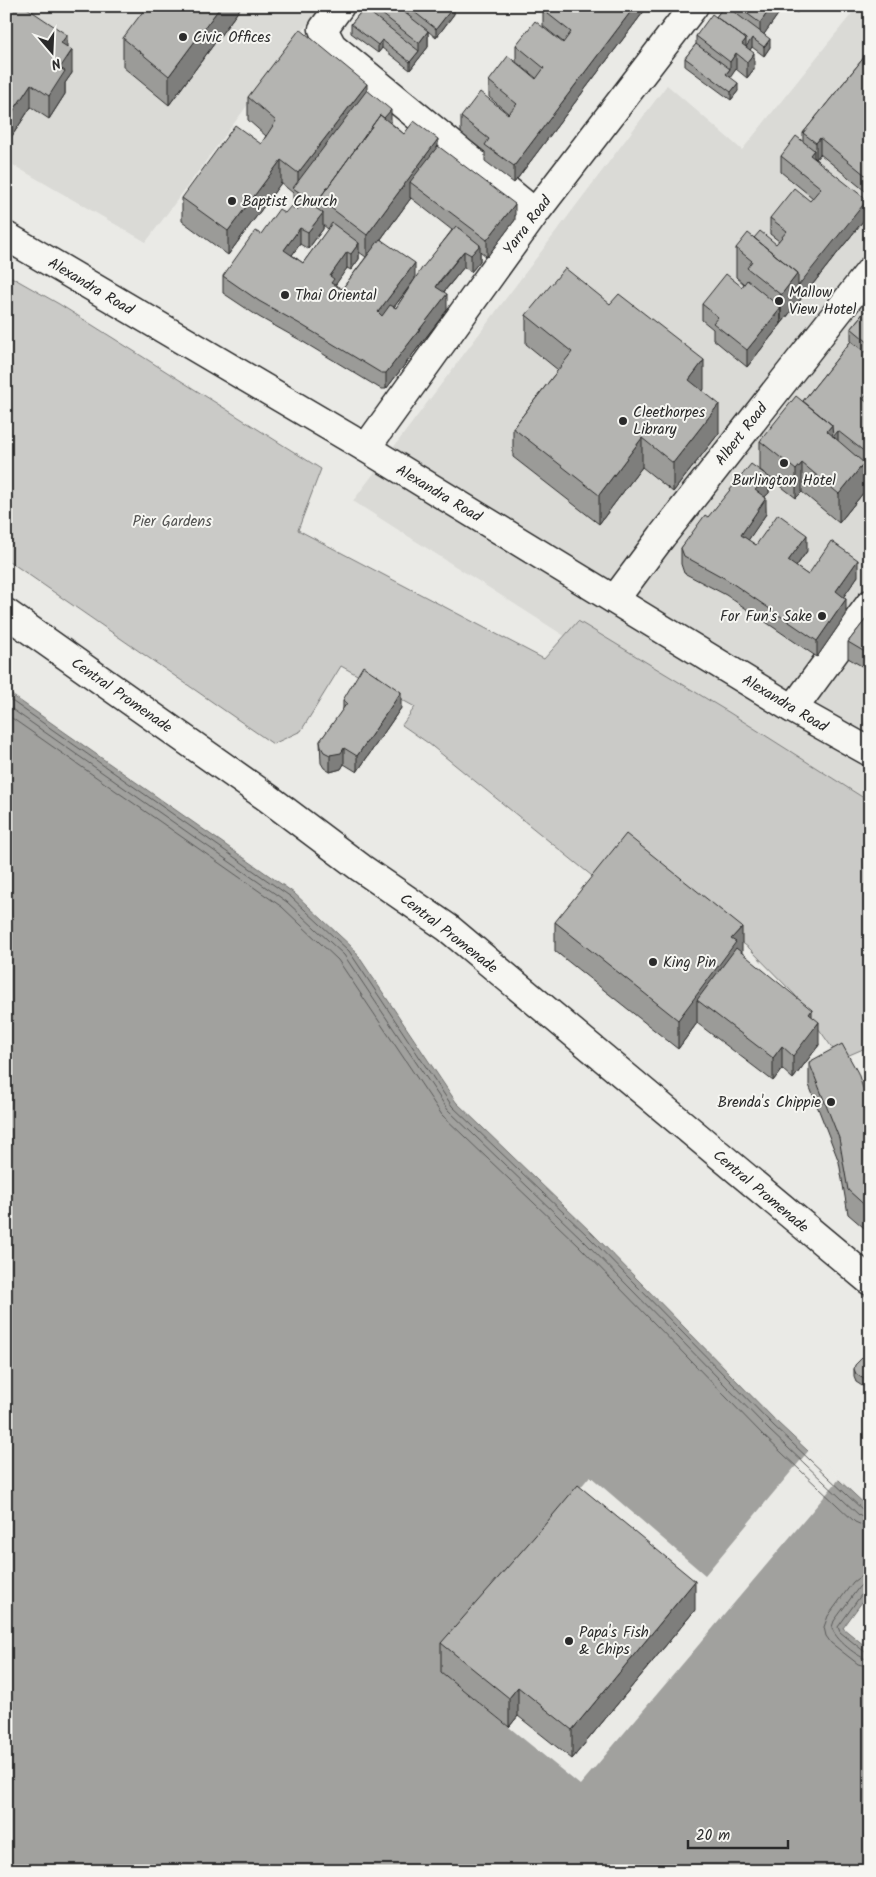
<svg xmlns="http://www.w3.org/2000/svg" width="876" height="1877" font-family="Kalam,sans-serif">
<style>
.built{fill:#dadad6}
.green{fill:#cacac7;stroke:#7a7a79}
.water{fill:#a1a19e;stroke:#727270}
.pier{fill:#eaeae6}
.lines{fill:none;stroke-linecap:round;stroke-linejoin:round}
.shore{stroke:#5a5a59;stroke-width:1}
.minor-casing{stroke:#2b2b2b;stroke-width:31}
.primary-casing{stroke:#2b2b2b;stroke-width:31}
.minor{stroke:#f6f6f2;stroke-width:28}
.primary{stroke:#f6f6f2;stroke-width:28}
.wall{fill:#9b9b98;stroke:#2b2b2b;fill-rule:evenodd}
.shaded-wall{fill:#7e7e7c;stroke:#2b2b2b}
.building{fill:#b4b4b1;stroke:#2b2b2b}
.poi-dot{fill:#2b2b2b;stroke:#f6f6f2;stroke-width:2}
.labels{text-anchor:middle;stroke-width:4;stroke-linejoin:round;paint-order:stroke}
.poi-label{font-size:15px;fill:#2b2b2b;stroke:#f6f6f2;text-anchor:start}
.street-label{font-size:15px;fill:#2b2b2b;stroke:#f6f6f2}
.park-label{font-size:15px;fill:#535352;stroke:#f6f6f2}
</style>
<rect width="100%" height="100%" fill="#eaeae6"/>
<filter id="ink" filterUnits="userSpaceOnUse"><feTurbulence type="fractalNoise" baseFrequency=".02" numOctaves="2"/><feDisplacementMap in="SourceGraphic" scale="10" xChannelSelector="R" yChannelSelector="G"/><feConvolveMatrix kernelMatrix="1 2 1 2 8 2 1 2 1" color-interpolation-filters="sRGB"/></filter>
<g filter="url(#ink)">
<path class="built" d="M6,6h315l-175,236 -140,-81z
M858,6h12v825l-517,-330 314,-416 75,65z"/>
<path class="green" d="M6,274l53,30 262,165 -23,61 246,129 34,-38 152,92 140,89v244l-30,13 -45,-64 -46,-47 -131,-100 -21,32 -169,-137 -26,-18 13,-18 -74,-41 -40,65 -28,13 -267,-185z"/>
<path class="water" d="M6,691l288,202 59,55 103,154 136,131 185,189 93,87v82l-27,37 27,22v221h-864z"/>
<path class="pier" d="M810,1449l30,29 -260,307 -139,-113 101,-115 -12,-9 60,-72 115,99z"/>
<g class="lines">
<path class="shore" d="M6,697l285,200 58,54 103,155 136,130 186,190 90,85 6,1
M6,705l281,197 57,53 104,155 136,131 185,189 91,86 10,3
M6,714l276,193 56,53 104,155 137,131 185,190 91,86 7,3 8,1
M870,1575l-9,1 -8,6 -25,34 -4,11 2,9 5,7 27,21 12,3
M870,1582l-6,1 -5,4 -25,34 -2,6c1,11 27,32 38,33
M870,1589l-6,2 -26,36 2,5 25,20 5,1"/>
<g class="minor-casing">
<path id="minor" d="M340,6l-17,23 9,17 203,167
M366,448l169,-235 159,-207
M615,599l47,-63 208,-265
M6,613l262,185 93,70 87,60 422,353
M793,709l77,-105"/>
</g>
<g class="primary-casing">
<path id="primary" d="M6,236l360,212 427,261 77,43"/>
</g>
<use href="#minor" class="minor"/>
<use href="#primary" class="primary"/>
</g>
<path class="wall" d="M6,6l61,41 5,26 -7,10v11l-16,25 -18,-12 -25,38z
M242,6l-73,99 -46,-38v-29z
M364,6h90v8l-18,24 -8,-7v16l-18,23 -28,-22 -4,5 -27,-20v-9l13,-16z
M590,6h58l-134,177 -29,-22v-9l-24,-19v-16l47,-3h1l-20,-17v-16l47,-2v-1l-20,-16v-17l47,-2v-1l-20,-16v-16l47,-2z
M724,6h60l-20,28 6,13 -6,9 -12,-9 -2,3 4,19 -7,9 -11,-9 -6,8 8,14 -7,9 -46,-34v-8l11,-14v-8l20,-19z
M788,6h14l-5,7z
M870,50v145l-50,-41 -4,5 -2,-2 53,59 -120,151 -34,-28v-10l-11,-9v-16l40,-17 2,-3 -8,-7v-29l18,-10 22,6 3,-3 -9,-7v-16l40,-17 3,-3 -32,-26v-16l22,-14v-9z
M367,90l24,33 13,11 34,12 77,74 -28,37 -7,-6v10l-9,11 -7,-5 -20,25 3,18 -61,79h-5l-81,-49 -41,-23 -36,-24v-17l38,-42 24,-21 11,-2 3,-3 -6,-4v-11l-12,-10 -53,72 -46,-34v-23l79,-54 5,-8 -18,-16v-23zM411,198l41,32 -37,49 -34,-40zM323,225l5,4 -25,34 -11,-8 8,-11 8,5 15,-20zM359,252l7,5 -24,32 -7,-4 12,-17 4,2 8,-11zM413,282l-17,26 -2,-1z
M870,305v168l-6,-5v24l-25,31 -37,-31 -6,6 -27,-21v16l-4,4 1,17 -18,26 8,5 51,6 -11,16 12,8 50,1 -15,21 3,18 -29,42 -91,-62 -42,-22 -3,-9v-16l27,-31 59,-42 -7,-5v-29l43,-40 48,-60v-13z
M526,315l178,74 -1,2 16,42 -46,59 -31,-25 -43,57 -86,-67v-29l45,-58 -32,-26z
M870,614v57l-22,-13v-16z
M343,700l58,8 -44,64 -13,-8 -3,5 -11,3 -6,-4 -3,-5 -1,-22 23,-31z
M555,922l187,31 70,64 7,28 -26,34 -11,-10 -9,12 -76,-58 -19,26 -123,-98z
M809,1062l61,48v123l-22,-19 -9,-52 -30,-77z
M870,1350v43v-2l-14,-9 -2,-5v-8z
M695,1610l-123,149 -54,-43 -9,11 -68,-55v-29z"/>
<path class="shaded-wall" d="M221,6h21l-73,99v-29z
M402,6l6,1v8l-8,-6z
M454,6v8l-18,24v-9z
M635,6h13l-134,177v-17z
M772,6h12l-24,34v-17z
M797,6h5l-5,7z
M428,31v16l-18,23v-8l9,-11v-8z
M67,35v23l5,-8v23l-7,10v11l-16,25v-23l12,-53z
M752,38v9l-9,12 -1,-15 4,-5z
M770,39v8l-6,9v-9z
M382,40v8l-4,5v-8z
M736,53v16l-6,9 -4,-4 4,-5v-7z
M754,53v16l-7,9v-16z
M738,83v8l-7,9v-8z
M31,84v23l-25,38v-23z
M367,84v23l-69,85v-19z
M391,110v17l-11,-5z
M820,138v16l-4,5v-16z
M438,139v23l-28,20v16h1l-44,60v-23z
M814,150v17l-4,-12z
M281,160v23l-53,72v-24z
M867,200v16l-86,108v-29l17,-22z
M515,204v16l-28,37v-17z
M323,213v16l-15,20v-17z
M300,228v16l-16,22v-16z
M359,243v16l-8,11v-16z
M480,245v16l-9,11v-17z
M464,251v16l-23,28 -5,-8z
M347,252v16l-13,19v9l-4,-20z
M415,263v16l-37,49v-16z
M447,294v16l-61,79v-16z
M781,308v16l-34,43v-17z
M704,360v29l-15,19v-28z
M870,391v17l-7,-9z
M719,404v29l-46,59v-29z
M832,425l6,6v16l-11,-16z
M642,438v29l-43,57v-29z
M802,463v29l-6,6v-28z
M864,463v29l-25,31v-29z
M769,477v16l-14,13v-16z
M766,498v16l-25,37v-16z
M807,535v16l-19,27v-17z
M858,560v16l-22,32v-17z
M846,599v16l-29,42v-16z
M401,692v16l-44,64v-16z
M344,748v16l-3,5 -11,3v-17z
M742,927v29l-45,44v23l-19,26v-29l53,-81z
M812,1010v21l7,-9v23l-26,34v-23l16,-42z
M782,1046v23l-9,12v-23z
M695,1581v29l-123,149v-29z
M518,1687v29l-9,11v-29z"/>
<path class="building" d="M6,6h18l43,29 -6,8 11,7 -12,18 5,3 -16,25 -18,-12 -25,38z
M147,6h74l-52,70 -46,-38z
M372,6h30l-2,3 28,22 -9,12z
M404,6h50l-18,23 -28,-22 -4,5z
M545,6h43l2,2 1,-2h44l-121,160 -29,-21 4,-6 -28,-22 19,-25 28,22 9,-10 -28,-23 19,-25 28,23 8,-11 -28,-23 19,-24 28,22 8,-11 -28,-22z
M724,6h2l44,33 -6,8 -12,-9 -6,9v-8l-30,-22z
M737,6h35l-12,17z
M364,8l55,43 -9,11 -28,-22 -4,5 -27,-21z
M712,14l34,25 -4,5 12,9 -7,9 -11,-9 -6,9 -34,-26z
M300,29l67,55 -69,89 -17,-13 -53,71 -46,-33 53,-73 26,19 15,-23 -28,-24z
M696,44l34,25 -4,5 12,9 -7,9 -46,-34z
M870,50v129l-50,-41 -4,5 -13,-10z
M367,90l24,20 -7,8 -4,-3 -61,84v7l-26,-18z
M380,115l24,19 10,-13 24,18 -71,96 -48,-36z
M796,136l18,14 -4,5 57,45 -69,86v-13l-44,-35 6,-7 16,13 11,-13 -17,-13 24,-30 16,13 11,-13 -40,-32z
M438,146l77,58 -28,36 -77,-58z
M305,201l18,12 -15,19 -8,-4 -16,22 19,13 29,-40 27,20 -8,11 -4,-2 -17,24 4,3 -3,4 11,6 38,-50 35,24 -37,49 4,4 8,-11 6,3 26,-40 34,-42 24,19 -9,10 -7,-4 -23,28 -5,8 11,7 -61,79h-5l-81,-49 -41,-23 -36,-25 32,-45 6,3 18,-25 6,4 6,-7 5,5z
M748,233l50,40 -17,22 -34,-27 5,-7 -16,-13z
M565,268l45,36 9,-10 85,66 -15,20 30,24 -46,59 -31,-25 -43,57 -86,-67 59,-76 -46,-37z
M726,274l16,13 5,-7 34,28 -34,42 -34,-27 5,-6 -16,-13z
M870,305v39l-19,-16z
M851,341l19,15v35l-7,8 7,6v51l-32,-25 -5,6 -1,-12 -29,-24z
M796,396l36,29 -5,6 37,32 -25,31 -37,-31 -6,7 -36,-29z
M751,464l18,13 -14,13 11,8 -25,37 15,10 22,-31 29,21 -19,26 20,14 23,-34 27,19 -22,31 10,8 -29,42 -91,-62 -42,-23 -3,-8 24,-33 3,2z
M870,614v41l-22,-13z
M363,666l38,26 -44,64 -13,-8 -3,5 -11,2 -6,-3 -3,-5 -1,-6 27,-38 -4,-3z
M626,834l116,93 -11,12 5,3 -58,78 -123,-98z
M736,948l76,62 -3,4 10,8 -26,34 -11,-10 -9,12 -76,-58z
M842,1044l16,29 12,37v100l-22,-20 -9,-52 -30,-76z
M870,1350v33l-14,-9 -2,-5 1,-4z
M578,1485l117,96 -123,149 -54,-43 -9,11 -68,-55 101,-115z"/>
</g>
<g class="poi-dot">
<circle cx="183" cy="37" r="5"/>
<circle cx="232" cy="201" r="5"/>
<circle cx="285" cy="295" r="5"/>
<circle cx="779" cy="301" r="5"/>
<circle cx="623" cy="421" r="5"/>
<circle cx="784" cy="463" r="5"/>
<circle cx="822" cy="616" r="5"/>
<circle cx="653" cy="962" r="5"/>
<circle cx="831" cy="1102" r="5"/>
<circle cx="569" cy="1641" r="5"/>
</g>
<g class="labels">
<g class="poi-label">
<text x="193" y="42">Civic Offices</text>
<text x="242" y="206">Baptist Church</text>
<text x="789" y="297">Mallow<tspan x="789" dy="17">View Hotel</tspan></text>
<text x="295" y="300">Thai Oriental</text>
<text x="633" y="417">Cleethorpes<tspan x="633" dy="17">Library</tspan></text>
<text x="784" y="485" text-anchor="middle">Burlington Hotel</text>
<text x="812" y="621" text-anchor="end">For Fun's Sake</text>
<text x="663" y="967">King Pin</text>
<text x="821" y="1107" text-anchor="end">Brenda's Chippie</text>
<text x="579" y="1637">Papa's Fish<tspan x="579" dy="17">&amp; Chips</tspan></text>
</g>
<g class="street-label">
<text transform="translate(527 225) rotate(-53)" y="5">Yarra Road</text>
<text transform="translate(91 286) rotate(31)" y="5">Alexandra Road</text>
<text transform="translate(741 434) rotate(-52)" y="5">Albert Road</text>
<text transform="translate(439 493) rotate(31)" y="5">Alexandra Road</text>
<text transform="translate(122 695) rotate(35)" y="5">Central Promenade</text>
<text transform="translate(785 703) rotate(31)" y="5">Alexandra Road</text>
<text transform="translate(449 933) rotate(38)" y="5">Central Promenade</text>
<text transform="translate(761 1191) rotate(40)" y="5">Central Promenade</text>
</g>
<g class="park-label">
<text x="172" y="526">Pier Gardens</text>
</g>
</g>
<rect width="876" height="1877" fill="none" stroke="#f6f6f2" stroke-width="25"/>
<rect x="12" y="12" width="851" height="1852" fill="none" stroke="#2b2b2b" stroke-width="2" filter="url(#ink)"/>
<g transform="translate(52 52) rotate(161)" stroke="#f6f6f2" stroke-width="4" paint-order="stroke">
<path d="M0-4L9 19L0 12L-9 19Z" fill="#2b2b2b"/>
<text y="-8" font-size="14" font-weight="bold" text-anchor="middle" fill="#2b2b2b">N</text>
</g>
<path d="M688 1840v8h100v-8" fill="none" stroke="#2b2b2b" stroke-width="2.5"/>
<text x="696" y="1840" font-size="15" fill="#2b2b2b" stroke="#f6f6f2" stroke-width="4" paint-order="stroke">20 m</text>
</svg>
